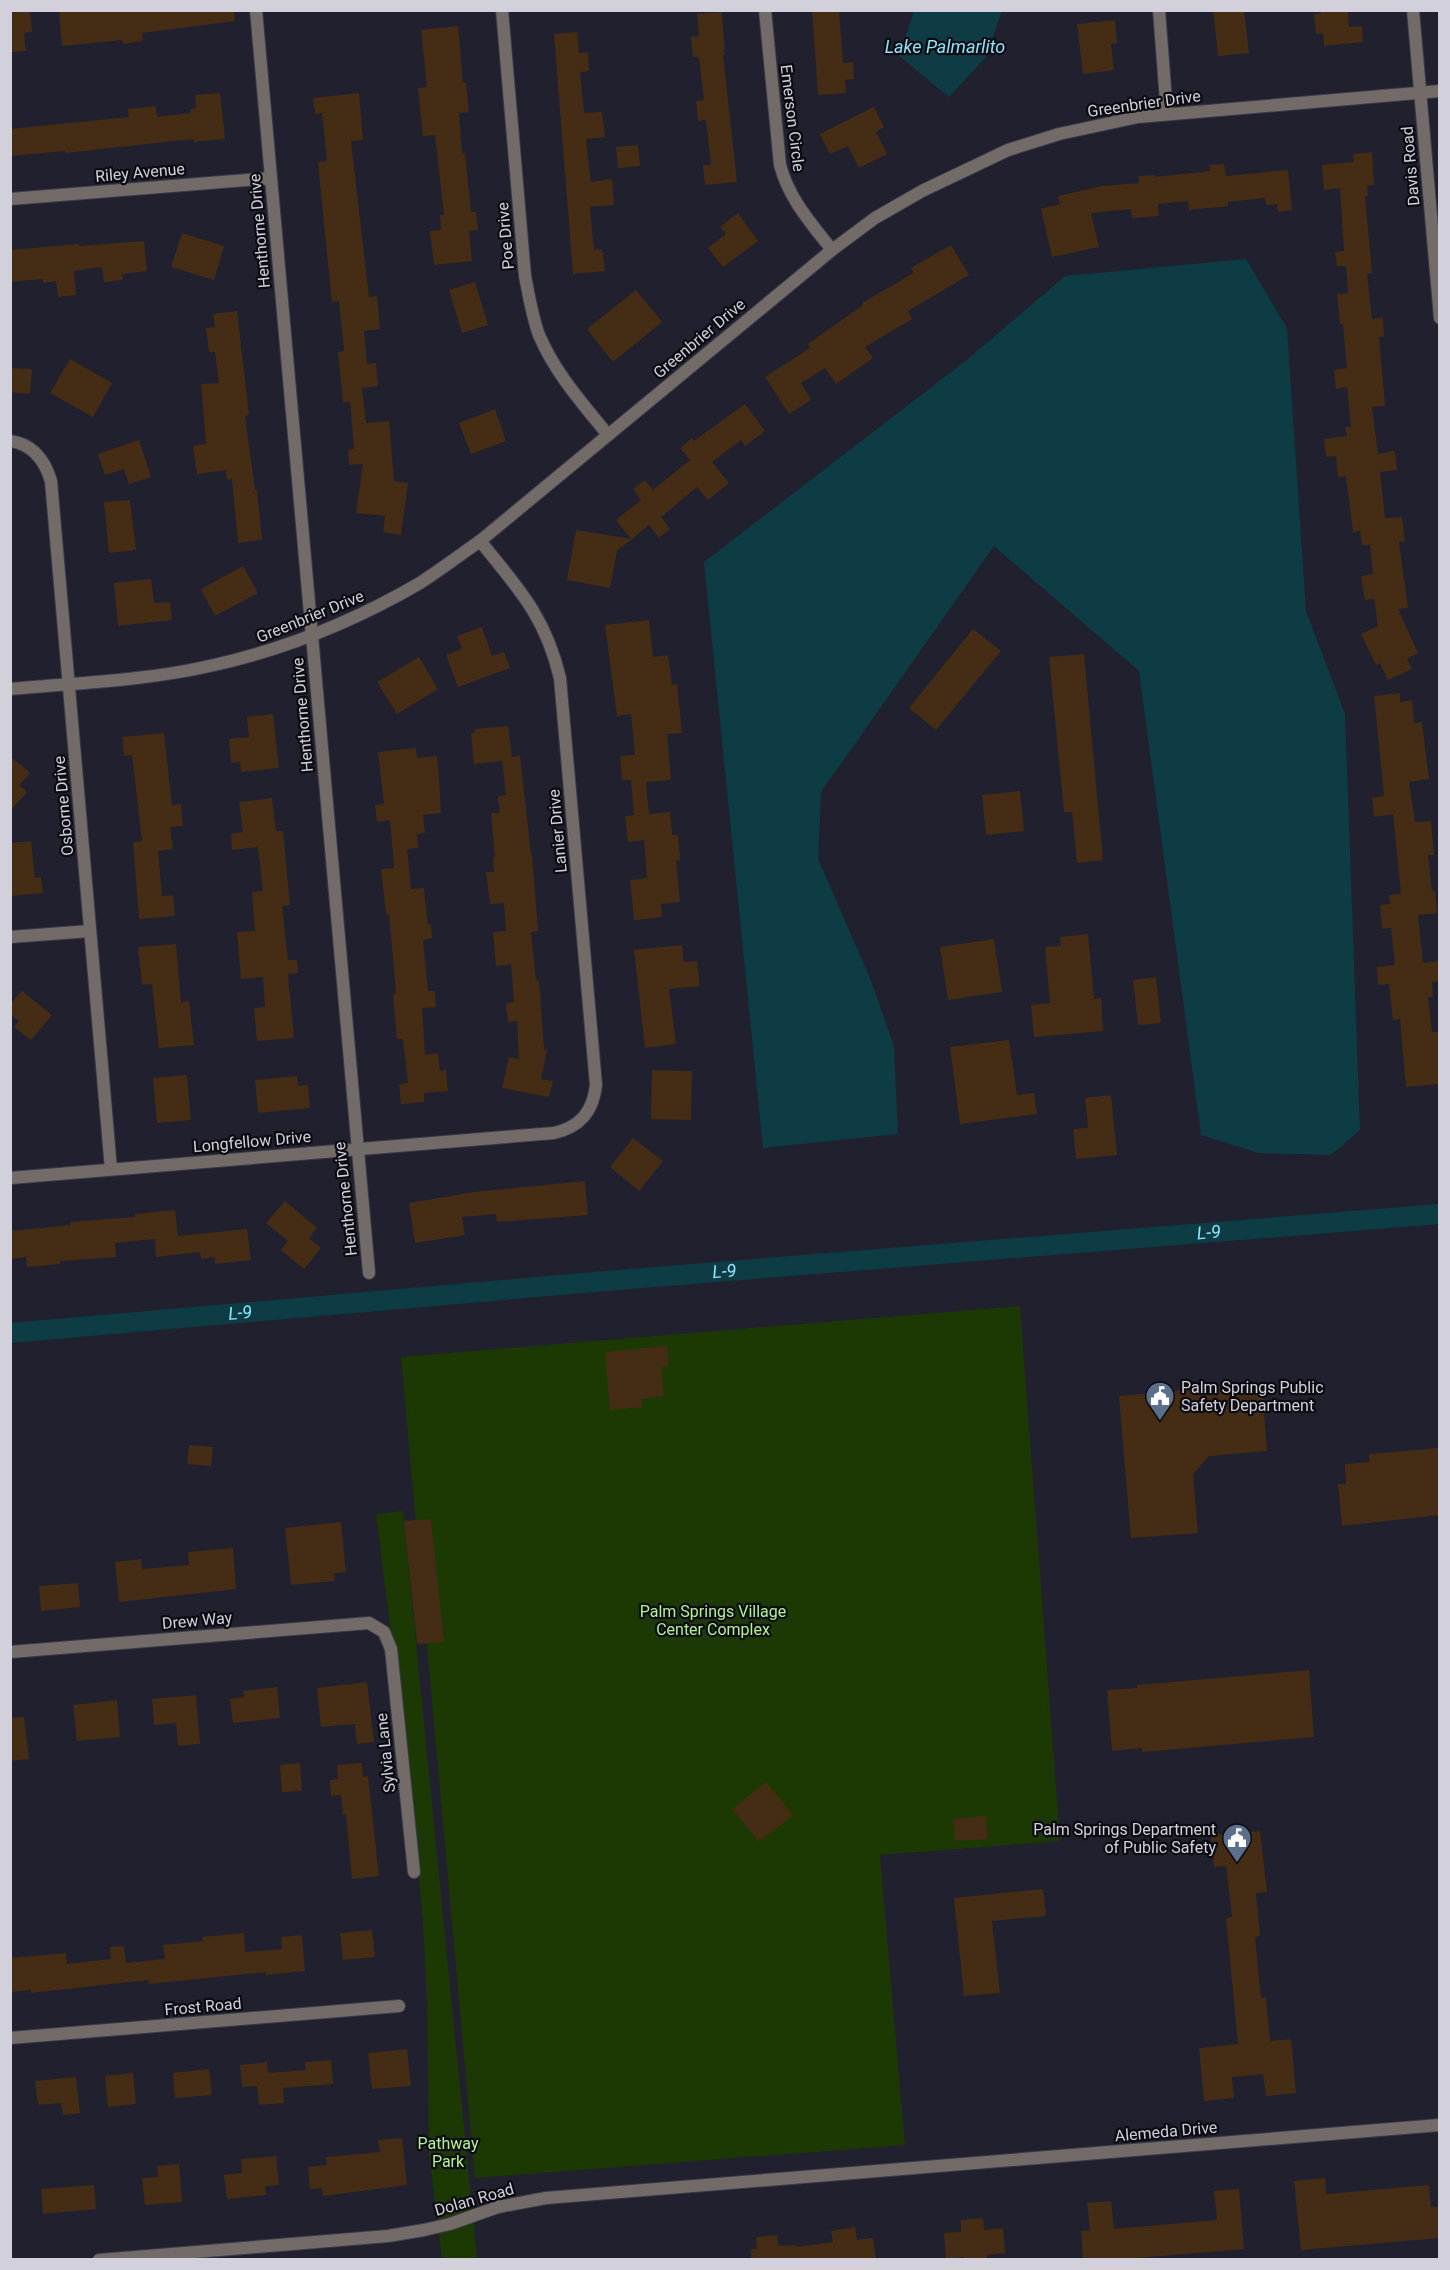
<svg xmlns="http://www.w3.org/2000/svg" width="1450" height="2270" font-family="Roboto,sans-serif">
<style>
.green{fill:#1c3903}
.water{fill:#0d3c44}
.lines{fill:none;stroke-linecap:round;stroke-linejoin:round}
.canal{stroke:#0d3c44;stroke-width:20}
.building{fill:#442d14}
.minor-casing{stroke:#3d3c4b;stroke-width:14}
.tertiary-casing{stroke:#3d3c4b;stroke-width:14}
.minor{stroke:#736b67;stroke-width:12}
.tertiary{stroke:#736b67;stroke-width:12}
.labels{text-anchor:middle;stroke-width:4.5;stroke-linejoin:round;paint-order:stroke}
.street-label{font-size:16px;fill:#d2d1db;stroke:#0b0b11}
.poi-label{font-size:16px;fill:#d2d1db;stroke:#0b0b11;text-anchor:start}
.park-label{font-size:16px;fill:#b1f487;stroke:#0b0b11}
.water-label{font-size:18px;font-style:italic;fill:#88e6fa;stroke:#0b0b11}
</style>
<rect width="100%" height="100%" fill="#21202f"/>
<path class="green" d="M1020,1306l40,535 -180,14 25,290 -430,33 -74,-821z
M403,1511l74,748h-35l-13,-106 -2,-149 -4,-83 -10,-109 -37,-298z"/>
<path class="water" d="M914,11h88l-16,46 -37,40 -50,-41z
M1246,259l41,69 19,283 39,103 15,416 -29,25 -73,-2 -57,-18 -62,-464 -145,-125 -173,246 -3,67 52,119 24,68 4,88 -135,14 -59,-586 264,-203 97,-83z"/>
<g class="lines">
<path class="canal" id="s1" d="M10,1333l619,-54 811,-65"/>
</g>
<path class="building" d="M10,10h20l2,22 -8,1 2,18 -16,1z
M59,10h175l1,11 -93,12 1,8 -20,3 -1,-4 -60,6z
M812,10h27l4,53 10,-1 1,17 -9,1 1,13 -28,2z
M1213,10h31l5,43 -31,3z
M1321,10h27l1,17 13,-1 1,16 -39,4 -1,-13 -7,1 -2,-20 7,-1z
M722,12l3,43h-2l14,127 -32,3 -2,-20h8l-5,-45 -8,1 -2,-20 8,-1 -5,-43h-6l-2,-20 8,-1 -2,-22z
M1115,20l2,23 -6,1 3,26 -31,4 -6,-50z
M458,26l5,57h3l3,29 -10,1 3,40h3l6,59h5l2,18 -9,1 3,30 -38,4 -4,-34 11,-1 -1,-15h4l-9,-80 -12,1 -5,-48 9,-1 -6,-57z
M577,32l2,21 9,-1 1,19 -9,1 4,41 18,-1 3,25 -19,2 5,43 21,-3 2,26 -24,2 4,43 8,-1 3,22 -32,3 -19,-240z
M220,93l5,46 -31,3 -1,-3 -128,14v-2l-55,5v-27l119,-12 -1,-8 28,-3 1,11 34,-4 -1,-4 6,-1 -1,-13z
M359,93l4,47 -12,1 18,156 8,-1 3,33 -16,2 3,33 9,-1 2,23 -16,2 4,35 23,-2 5,60 14,2 -7,52 -18,-3 2,-16 -29,-3 7,-49 -14,1 -1,-15 6,-1 -4,-47h-7l-5,-50 6,-1 -5,-50 -7,1 -9,-88 -5,-52 9,-1 -5,-48 -7,1 -2,-16z
M874,107l10,20 -8,5 11,22 -28,14 -11,-22 -18,8 -10,-20z
M638,145l2,21 -22,2 -2,-21z
M1372,152l2,33h-7l1,11h-3l7,77 -5,1 5,45 11,-1 1,19h-5l6,69 -13,1 6,47 17,-3 2,19 -17,2 5,46 17,-1 3,24 -6,1 9,66 -10,1 20,44 -11,6 5,10 -24,11 -8,-17 -4,2 -15,-31 17,-8 -4,-27 -9,1 -4,-24 12,-2 -3,-29h-8l-2,-14 -7,1 -7,-56 -8,1 -2,-21 -10,1 -2,-18 23,-3 -2,-9h6l-4,-40 -11,2 -2,-19 13,-2 -4,-44h-3l-3,-30 11,-1 -2,-27h-9l-2,-14 9,-1 -4,-63 -16,2 -2,-25 32,-3 -1,-8z
M1224,164l2,12 62,-6 4,40 -14,2 -1,-8 -11,1 -1,-7 -37,4v4l-39,4 -1,-9 -30,3 1,12 -27,2 -1,-9 -40,4 8,34 -47,10 -11,-48 19,-5 -2,-8 44,-10 37,-3v-7l16,-1v2l55,-6 -1,-6z
M738,213l20,28 -35,26 -15,-19 18,-14 -6,-7z
M182,233l42,13 -10,34 -43,-13z
M144,241l3,30 -25,3 1,6 -19,2 -2,-15 -28,4 2,24 -18,2 -2,-16 -13,2v-4l-33,3v-32l69,-6v2z
M951,245l18,30 -61,36 4,8 -47,28 8,11 -37,26 -11,-16 -24,15 10,17 -22,14 -24,-37 45,-29 -2,-4 55,-39 -1,-2 52,-30 -3,-5z
M475,282l13,43 -26,8 -13,-43z
M636,290l26,32 -49,40 -26,-33z
M237,311l12,104 -4,1 10,74h2l5,50 -24,3 -6,-64 -5,1 -1,-10 -29,4 -4,-28 13,-2 -5,-60 18,-1 -4,-31h-6l-3,-24 9,-1 -2,-13z
M70,359l42,24 -19,34 -43,-24z
M10,368l22,1 -2,25 -20,-2z
M745,404l20,27 -20,15 -4,-6 -29,22 17,21 -21,17 -11,-13 -36,30 9,12 -11,9 -10,-13 -32,26 -7,37 -43,-8 9,-50 55,9 -15,-19 25,-20 -8,-11 12,-9 8,10 37,-30 -10,-12 12,-10 2,3z
M495,409l11,32 -35,13 -12,-31z
M139,440l12,37 -22,7 -5,-15 -19,6 -7,-21z
M130,500l6,50 -27,3 -5,-51z
M243,566l15,27 -43,23 -14,-27z
M151,579l3,24 16,-1 2,18 -54,6 -4,-43z
M649,620l4,37 15,-2 4,30 5,-1 5,49 -15,1 4,46 -25,2 3,32 21,-2 2,23h6l2,25 -4,1 4,41 -19,2 1,13 -28,3 -4,-40 17,-2 -3,-38 -16,2 -3,-26 9,-1 -3,-35h-9l-2,-24 15,-1 -4,-41 -14,2 -12,-91z
M482,627l10,29 12,-4 6,16 -52,19 -12,-32 16,-6 -5,-13z
M973,629l28,22 -65,79 -27,-22z
M1084,654l19,206 -26,3 -5,-51h-8l-15,-155z
M419,657l19,32 -41,25 -20,-32z
M1400,693v9l12,-2 2,23 8,-1 7,57 -20,3 6,40 16,-1 3,34h-6l4,36 3,-1 2,23 -19,2 5,48 17,-2v21h-8l1,15h-5l4,35h8v52l-34,3 -6,-68 -7,1 -4,-36 -11,1 -1,-18 18,-2 -4,-37 -9,1 -2,-24 10,-1 -1,-9 12,-1 -8,-80 -19,3 -2,-19 12,-2 -10,-100z
M273,714l6,54 -38,4 -1,-10 -9,1 -2,-24 20,-2 -2,-20z
M508,726l4,31 8,-1 11,97h1l6,78 -7,1 5,49 3,-1 5,69 3,1 -6,29 12,2 -4,16 -47,-9 7,-31 10,2 -2,-38 -9,1 -2,-19 8,-1 -3,-38 -15,2 -3,-34 13,-1 -2,-28 -14,1 -4,-32h8l-1,-15h2l-4,-44h9l-2,-17 8,-1 -4,-34 -28,3 -3,-30 4,-2 -1,-3z
M164,733l8,72 9,-1 2,22 -13,1 3,22 -15,2 4,45 11,-1 2,21 -36,3 -6,-77 9,-1 -10,-86 -8,1 -2,-19z
M416,748l1,10 20,-2 2,22 2,35 -18,2 2,18 -8,1 1,14 -11,1 4,40 13,-1 4,37 3,-1 1,14 -9,2 5,51h7l1,16 -14,1 3,47 13,-2 2,18 6,-1 2,21 -24,2v9l-23,2 -2,-20 9,-1 -5,-44h-6l-4,-45h3l-7,-80h-3l-5,-45 13,-1 -4,-48 -13,2 -2,-17 9,-1 -6,-52z
M10,756l20,17 -11,12 8,7 -17,19z
M1020,791l4,40 -38,4 -4,-40z
M272,798l4,33h7l7,74 -8,1 6,54h9l1,13 -10,1 6,64 -37,3 -3,-33 11,-1 -2,-30 -22,2 -4,-47 18,-1 -3,-39 11,-1 -5,-44 -26,3 -1,-16 12,-2 -4,-30z
M31,841l4,37 6,-1 2,16 -33,3v-53z
M1088,934l6,65 7,-1 2,33 -69,6 -3,-32 19,-2 -5,-56 16,-1 -1,-9z
M994,939l8,53 -54,8 -8,-53z
M176,944l5,58 8,-1 5,44 -35,3 -7,-64 -10,1 -4,-38z
M682,945l2,17 13,-1 3,25 -31,3 7,55 -31,4 -11,-98z
M1156,977l5,46 -23,2 -5,-45z
M22,991l30,24 -21,25 -17,-13 5,-6 -9,-7v-10z
M1009,1040l8,55 17,-2 3,21 -77,10 -10,-77z
M652,1070l40,1 -1,49 -40,-1z
M187,1075l4,45 -34,3 -4,-45z
M297,1076l1,10 10,-1 2,23 -52,5 -3,-33z
M1111,1095l6,60 -41,4 -3,-30 15,-1 -3,-30z
M633,1138l30,23 -24,30 -29,-24z
M585,1181l3,34 -91,7 -1,-8 -34,3 3,18 -50,8 -6,-40 65,-11z
M285,1201l32,27 -8,10 12,10 -17,21 -23,-19 7,-9 -22,-18z
M175,1210l3,26 69,-7 4,31 -36,4v-7l-14,2 -1,-7 -44,5 -1,-18 -40,4 1,14 -56,4v3l-33,3 -1,-10 -16,2v-28l61,-6 -1,-3 65,-5v-3z
M667,1346l2,20 -8,1 3,29 -23,3 1,8 -32,3 -5,-58z
M1262,1383l5,68 -58,5 -16,18 5,59 -67,5 -12,-142z
M189,1445l24,2 -2,19 -24,-2z
M1439,1448l1,67 -98,11 -4,-42h8l-1,-20 25,-2 -1,-8z
M431,1519l13,123 -27,2 -13,-123z
M341,1522l5,50 -12,1 1,8 -44,4 -6,-57z
M233,1548l3,41 -117,13 -4,-40 26,-3 1,10 47,-4 -1,-13z
M78,1583l2,24 -39,4 -2,-25z
M1309,1670l5,67 -172,15v-4l-30,3 -5,-61 30,-2v-3z
M367,1682l7,60 -17,2 -2,-20 -34,3 -4,-39z
M277,1687l3,31 -47,5 -3,-24 14,-2 -1,-6z
M196,1695l4,49 -22,2 -2,-23 -22,2 -2,-26z
M117,1700l3,37 -43,4 -4,-36z
M24,1717l5,42 -19,2v-43z
M300,1763l2,28 -20,1 -2,-27z
M362,1763l1,14 5,-1 11,100 -27,3 -6,-65 -3,1 -2,-20 -10,1 -1,-16 8,-1 -1,-14z
M766,1782l27,33 -34,27 -27,-33z
M986,1816l2,23 -33,2 -2,-22z
M1260,1831l7,61 -11,1 4,43 -5,1 6,61 5,-1 4,44 21,-2 5,54 -30,3 -3,-22 -31,3 2,21 -30,3 -5,-53 39,-4 -12,-126 6,-1 -6,-51 -12,1 -3,-32z
M1043,1889l3,27 -54,5 8,72 -36,3 -10,-98z
M372,1930l3,27 -32,3 -3,-27z
M244,1933l1,19 37,-3 -1,-12 21,-2 3,36 -39,4v-3l-117,12 -1,-4 -117,13v-3l-21,2v-34l56,-5 1,11 44,-5 -1,-12 14,-1 2,17 39,-4 -2,-14 40,-4 -1,-4z
M407,2049l4,37 -39,3 -4,-36z
M331,2060l2,24 -50,4 1,15 -25,2 -2,-19 -15,1 -2,-22 27,-3 1,11 38,-3 -1,-8z
M209,2069l3,26 -37,3 -2,-25z
M133,2073l3,31 -28,3 -3,-31z
M76,2077l4,36 -17,2 -2,-12 -23,2 -3,-24z
M402,2138l5,47 -84,11 -1,-8 -12,1 -2,-22 19,-2 -1,-8 54,-5 -2,-12z
M276,2156l3,29 -14,1 1,9 -39,4 -3,-24 18,-2 -1,-14z
M179,2164l3,38 -37,3 -3,-27 16,-1 -1,-11z
M1325,2178l1,16 103,-9 2,22h9v31l-139,12 -7,-69z
M94,2185l2,24 -53,5 -2,-25z
M1239,2189l5,60 -118,10h-43l-2,-28 9,-1 -3,-27 24,-2 3,28 103,-9 -3,-29z
M983,2218l1,12 19,-2 2,25 -18,2v4h-23v-2l-18,2 -2,-26 17,-1v-12z
M855,2227l2,13 16,-2 3,21h-125v-10h6l-1,-12 21,-2 1,11 18,-1v2l37,-5 -2,-11z"/>
<g class="lines">
<g class="minor-casing">
<path id="minor" d="M256,10l113,1263
M502,10l23,266c4,20 7,40 14,59 16,38 44,69 69,100
M765,10l15,155c9,34 31,58 52,85
M1159,10l8,104
M10,199l261,-21
M10,441c23,3 35,20 41,40l60,688
M10,937l80,-6
M10,1178l544,-45c26,-6 39,-21 42,-48l-36,-407c-15,-62 -41,-89 -80,-137
M10,1652l359,-29 15,9 7,17 23,223
M10,2038l389,-32"/>
</g>
<g class="tertiary-casing">
<path id="tertiary" d="M1413,10l27,308
M10,689c65,-6 131,-8 195,-22 76,-16 148,-45 215,-84 20,-13 40,-28 60,-42l352,-291 43,-32 47,-27 86,-41 51,-16 79,-17 302,-26
M99,2260l289,-24 36,-6 26,-6 48,-17 48,-9 894,-73"/>
</g>
<use href="#minor" class="minor"/>
<use href="#tertiary" class="tertiary"/>
</g>
<defs>
<g id="civic-pin" transform="scale(1.5)"><path d="M0 17L-7.5 6A9.5 9.5 0 1 1 7.5 6Z" fill="#5c6f8a" stroke="#0b0b11"/><path d="M-.6-6.5H3V-4.5H.6V-3L4-1V1h2V6H-6V1h2V-1L-.6-3ZM-1.2 2.5V6h2.4V2.5Z" fill="#fff"/></g>
</defs>
<g fill-rule="evenodd">
<use href="#civic-pin" x="1160" y="1396"/>
<use href="#civic-pin" x="1237" y="1838"/>
</g>
<g class="labels">
<g class="street-label">
<text transform="translate(1144 103) rotate(-8)" y="6">Greenbrier Drive</text>
<text transform="translate(793 118) rotate(83)" y="6">Emerson Circle</text>
<text transform="translate(1410 166) rotate(-95)" y="6">Davis Road</text>
<text transform="translate(140 172) rotate(-5)" y="6">Riley Avenue</text>
<text transform="translate(259 231) rotate(-95)" y="6">Henthorne Drive</text>
<text transform="translate(505 236) rotate(-95)" y="6">Poe Drive</text>
<text transform="translate(699 338) rotate(-40)" y="6">Greenbrier Drive</text>
<text transform="translate(310 616) rotate(-22)" y="6">Greenbrier Drive</text>
<text transform="translate(302 715) rotate(-95)" y="6">Henthorne Drive</text>
<text transform="translate(63 806) rotate(-95)" y="6">Osborne Drive</text>
<text transform="translate(557 831) rotate(-95)" y="6">Lanier Drive</text>
<text transform="translate(252 1141) rotate(-5)" y="6">Longfellow Drive</text>
<text transform="translate(345 1199) rotate(-96)" y="6">Henthorne Drive</text>
<text transform="translate(197 1620) rotate(-5)" y="6">Drew Way</text>
<text transform="translate(385 1753) rotate(-96)" y="6">Sylvia Lane</text>
<text transform="translate(203 2006) rotate(-5)" y="6">Frost Road</text>
<text transform="translate(1166 2131) rotate(-5)" y="6">Alemeda Drive</text>
<text transform="translate(474 2199) rotate(-16)" y="6">Dolan Road</text>
</g>
<g class="poi-label">
<text x="1181" y="1393">Palm Springs Public<tspan x="1181" dy="18">Safety Department</tspan></text>
<text x="1216" y="1835" text-anchor="end">Palm Springs Department<tspan x="1216" dy="18">of Public Safety</tspan></text>
</g>
<g class="park-label">
<text x="713" y="1617">Palm Springs Village<tspan x="713" dy="18">Center Complex</tspan></text>
<text x="448" y="2149">Pathway<tspan x="448" dy="18">Park</tspan></text>
</g>
<g class="water-label">
<text x="945" y="53">Lake Palmarlito</text>
<text dy="6" stroke="none"><textPath href="#s1" startOffset="1203">L-9</textPath></text>
<text dy="6" stroke="none"><textPath href="#s1" startOffset="717">L-9</textPath></text>
<text dy="6" stroke="none"><textPath href="#s1" startOffset="231">L-9</textPath></text>
</g>
</g>
<rect width="1450" height="2270" fill="none" stroke="#d2d1db" stroke-width="24"/>
</svg>
